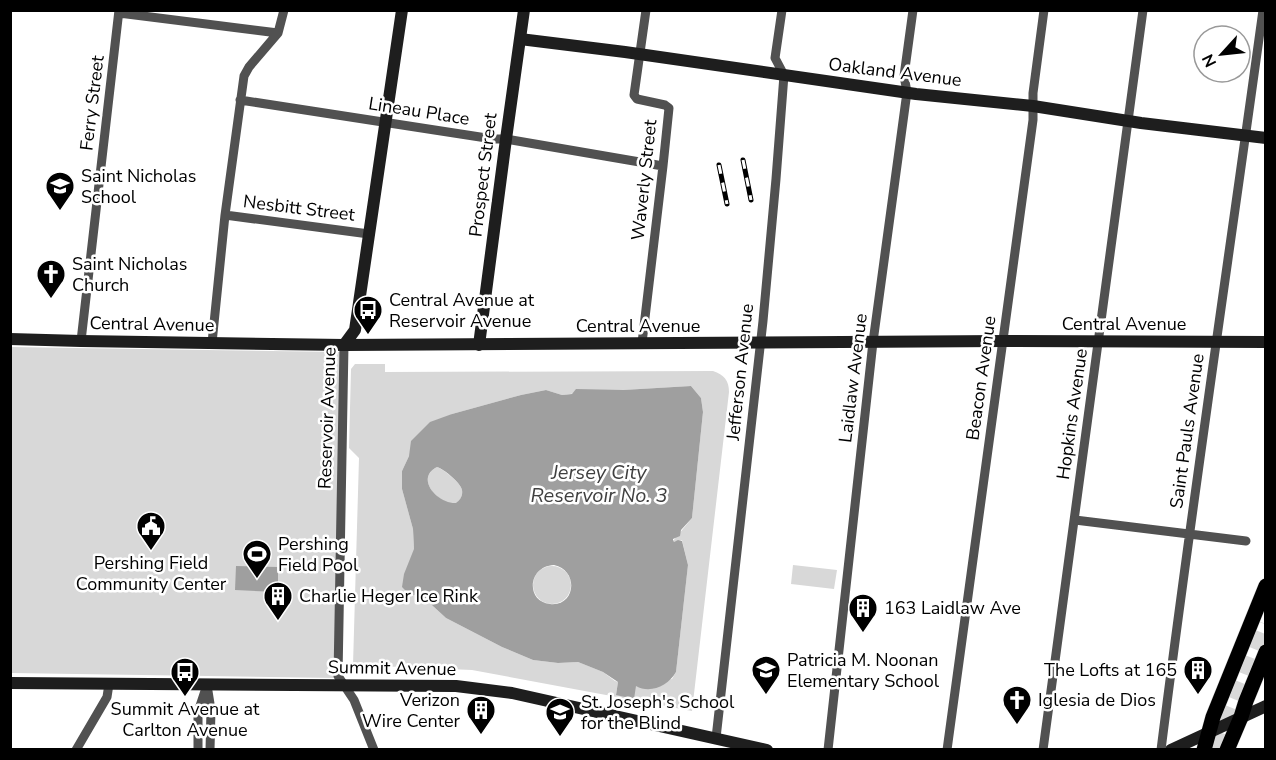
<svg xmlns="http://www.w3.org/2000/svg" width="1276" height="760" font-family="'Nunito Sans',sans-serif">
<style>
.green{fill:#d8d8d8;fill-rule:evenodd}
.water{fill:#9f9f9f;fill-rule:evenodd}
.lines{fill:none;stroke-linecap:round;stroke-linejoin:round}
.highway-tunnel{stroke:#d9d9d9;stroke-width:18;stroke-dasharray:18 9;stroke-linecap:butt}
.primary-casing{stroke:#dbdbdb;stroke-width:16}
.street{stroke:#515151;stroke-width:9}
.secondary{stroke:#1e1e1e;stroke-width:12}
.primary{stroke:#000;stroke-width:15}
.rail-casing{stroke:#000;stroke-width:5}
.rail{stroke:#fff;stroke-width:3;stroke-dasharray:9;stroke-linecap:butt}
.labels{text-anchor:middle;stroke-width:5;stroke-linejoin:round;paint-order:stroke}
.street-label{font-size:18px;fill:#000;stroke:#fff}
.poi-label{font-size:18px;fill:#000;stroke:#fff;text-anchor:start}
.water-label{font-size:20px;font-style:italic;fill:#404040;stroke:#fff}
</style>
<rect width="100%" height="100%" fill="#fff"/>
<path class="green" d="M11,347l330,5 -6,326 -324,-5z
M355,364h30v8l328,-1c11,4 16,9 16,21l-37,319 -220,-41 -119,-5 6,-207 -10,-10 2,-79zM691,386l10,12 2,14 -11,106 -19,23 1,1 8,-2 6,25 -12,107 -4,7 -36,7 -20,9 2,-13 -3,-1 -12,-9 -25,-10 -20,1 -25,-3 -31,-13 -56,-29 -24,-22 -8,-47 -1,-20 -11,-40v-18l7,-15 43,-42 69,-19 25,-5 16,5 39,-5h22z
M437,467c6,2 24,16 25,23 1,6 -2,10 -6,14 -17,0 -42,-25 -19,-37z
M793,565l44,5 -3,19 -43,-5z
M533 585a19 19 0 1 1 38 0a19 19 0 1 1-38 0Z"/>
<path class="water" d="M691,386l10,12 2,14 -11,106 -11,12 -1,6 -7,3v1l1,2 4,-2 4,1 6,24 -12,107c-8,14 -26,22 -40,14l-2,13 -18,-4 2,-13 -15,-10 -25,-10 -20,1 -25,-3 -31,-13 -56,-29 -24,-22 -13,-2 -7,-7 2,-13 10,-25 -1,-20 -11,-40v-18l7,-15 2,-15 19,-19 22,-8 69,-19 25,-5 16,5 10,-1 4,-5 47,1zM437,467c7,2 24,16 25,23 1,6 -2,10 -6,13 -17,1 -42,-24 -19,-36zM554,565c26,6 21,42 -4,39 -25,-3 -22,-38 4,-39z
M236,566l42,1v25l-43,-2z"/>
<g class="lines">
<path class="highway-tunnel" d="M1216,750l50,-126"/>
<g class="primary-casing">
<path id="primary" d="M1204,750l9,-33 53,-131
M1227,750l14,-33 5,-16 20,-49"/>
</g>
<path class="street" d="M119,13l159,20
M240,100l253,39h13l157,27
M225,215l144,19
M81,341l38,-331
M212,343l13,-128 19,-139 5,-9 29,-34 6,-23
M642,343l21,-177 6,-58 -4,-3 -28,-6 -3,-4 12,-85
M344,345l-6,331 16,24 20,50
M1075,520l171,21
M716,738l47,-417 13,-142 8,-104 -9,-17 7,-48
M76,750l31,-53 2,-13
M198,750v-38l9,-27 4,25 -1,40
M828,750l45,-408 34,-250 -3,-16 9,-66
M947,750l86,-630v-27l11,-83
M1043,750l100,-740
M1161,750c31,-247 68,-493 102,-740"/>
<path class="secondary" d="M520,39l105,13 291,42 117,12 108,17 125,15
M10,339l71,2 263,4 659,-4 263,1
M344,345l11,-15 47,-320
M479,345l27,-206 18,-129
M10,683l446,3 56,7 255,57
M1171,750l95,-44"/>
<use href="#primary" class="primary"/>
<g class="rail-casing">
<path id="rail" d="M743,160l8,40
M719,165l8,39"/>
</g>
<use href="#rail" class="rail"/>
</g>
<defs>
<g id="school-pin" transform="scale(1.5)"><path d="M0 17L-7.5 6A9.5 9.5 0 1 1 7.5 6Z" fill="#000" stroke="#fff"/><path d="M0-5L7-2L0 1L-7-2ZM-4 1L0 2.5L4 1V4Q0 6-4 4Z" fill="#fff"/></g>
<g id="church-pin" transform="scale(1.5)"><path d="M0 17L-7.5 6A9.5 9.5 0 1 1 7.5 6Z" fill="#000" stroke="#fff"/><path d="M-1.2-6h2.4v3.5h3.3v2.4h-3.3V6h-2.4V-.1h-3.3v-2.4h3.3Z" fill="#fff"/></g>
<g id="bus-pin" transform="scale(1.5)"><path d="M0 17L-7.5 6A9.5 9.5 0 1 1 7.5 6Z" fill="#000" stroke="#fff"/><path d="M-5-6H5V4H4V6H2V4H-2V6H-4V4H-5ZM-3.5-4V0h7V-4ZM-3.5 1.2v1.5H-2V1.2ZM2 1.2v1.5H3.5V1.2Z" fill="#fff"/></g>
<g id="civic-pin" transform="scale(1.5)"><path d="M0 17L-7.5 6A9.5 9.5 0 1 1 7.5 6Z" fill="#000" stroke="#fff"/><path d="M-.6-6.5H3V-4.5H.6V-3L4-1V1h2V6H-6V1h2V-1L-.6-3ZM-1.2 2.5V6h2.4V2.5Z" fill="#fff"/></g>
<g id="stadium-pin" transform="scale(1.5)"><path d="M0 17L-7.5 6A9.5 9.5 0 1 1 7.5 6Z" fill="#000" stroke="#fff"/><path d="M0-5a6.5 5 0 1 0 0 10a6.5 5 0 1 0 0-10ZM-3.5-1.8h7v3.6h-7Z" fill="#fff"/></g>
<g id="building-pin" transform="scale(1.5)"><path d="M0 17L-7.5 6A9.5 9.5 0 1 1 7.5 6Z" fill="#000" stroke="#fff"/><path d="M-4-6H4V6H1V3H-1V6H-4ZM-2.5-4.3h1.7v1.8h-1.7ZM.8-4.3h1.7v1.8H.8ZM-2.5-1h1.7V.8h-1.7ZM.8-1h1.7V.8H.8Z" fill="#fff"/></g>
</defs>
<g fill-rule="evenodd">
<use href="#school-pin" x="60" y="186"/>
<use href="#church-pin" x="51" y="274"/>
<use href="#bus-pin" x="368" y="310"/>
<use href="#civic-pin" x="151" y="526"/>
<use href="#stadium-pin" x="257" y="554"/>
<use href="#building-pin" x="278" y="596"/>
<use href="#building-pin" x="863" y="608"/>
<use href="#school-pin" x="766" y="670"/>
<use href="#building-pin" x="1198" y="670"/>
<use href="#bus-pin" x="185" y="672"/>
<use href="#church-pin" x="1017" y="700"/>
<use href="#building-pin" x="481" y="710"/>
<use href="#school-pin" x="560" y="712"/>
</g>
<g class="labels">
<g class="street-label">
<text transform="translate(895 72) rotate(7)" y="6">Oakland Avenue</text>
<text transform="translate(92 103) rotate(-83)" y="6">Ferry Street</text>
<text transform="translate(419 111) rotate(9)" y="6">Lineau Place</text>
<text transform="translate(483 175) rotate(-83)" y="6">Prospect Street</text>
<text transform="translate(644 180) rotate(-84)" y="6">Waverly Street</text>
<text transform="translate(299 208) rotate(7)" y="6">Nesbitt Street</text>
<text transform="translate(152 324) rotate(1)" y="6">Central Avenue</text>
<text x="1124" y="330">Central Avenue</text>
<text x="638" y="332">Central Avenue</text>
<text transform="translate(740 372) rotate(-84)" y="6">Jefferson Avenue</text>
<text transform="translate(853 378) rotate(-83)" y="6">Laidlaw Avenue</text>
<text transform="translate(981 378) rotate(-82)" y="6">Beacon Avenue</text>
<text transform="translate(1072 414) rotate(-82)" y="6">Hopkins Avenue</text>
<text transform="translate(327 418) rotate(-88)" y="6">Reservoir Avenue</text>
<text transform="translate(1187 431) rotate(-82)" y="6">Saint Pauls Avenue</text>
<text transform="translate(392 668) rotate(1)" y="6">Summit Avenue</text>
</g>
<g class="poi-label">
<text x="81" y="182">Saint Nicholas<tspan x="81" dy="21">School</tspan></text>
<text x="72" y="270">Saint Nicholas<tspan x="72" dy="21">Church</tspan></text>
<text x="389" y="306">Central Avenue at<tspan x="389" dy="21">Reservoir Avenue</tspan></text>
<text x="278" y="550">Pershing<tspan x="278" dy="21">Field Pool</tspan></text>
<text x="151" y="569" text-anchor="middle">Pershing Field<tspan x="151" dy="21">Community Center</tspan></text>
<text x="299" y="602">Charlie Heger Ice Rink</text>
<text x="884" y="614">163 Laidlaw Ave</text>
<text x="787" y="666">Patricia M. Noonan<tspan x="787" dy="21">Elementary School</tspan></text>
<text x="1177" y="676" text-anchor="end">The Lofts at 165</text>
<text x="460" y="706" text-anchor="end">Verizon<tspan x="460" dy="21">Wire Center</tspan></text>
<text x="1038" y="706">Iglesia de Dios</text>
<text x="581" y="708">St. Joseph's School<tspan x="581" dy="21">for the Blind</tspan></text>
<text x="185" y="715" text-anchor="middle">Summit Avenue at<tspan x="185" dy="21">Carlton Avenue</tspan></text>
</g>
<g class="water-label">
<text x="599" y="479">Jersey City<tspan x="599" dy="23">Reservoir No. 3</tspan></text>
</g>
</g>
<rect width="1276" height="760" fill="none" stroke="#000000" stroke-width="24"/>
<g transform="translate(1222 54) rotate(243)"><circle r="28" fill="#ffffff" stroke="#999999" stroke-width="1.5"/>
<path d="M0-4.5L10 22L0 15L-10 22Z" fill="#000000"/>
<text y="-9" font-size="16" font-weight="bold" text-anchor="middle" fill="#000000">N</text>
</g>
</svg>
